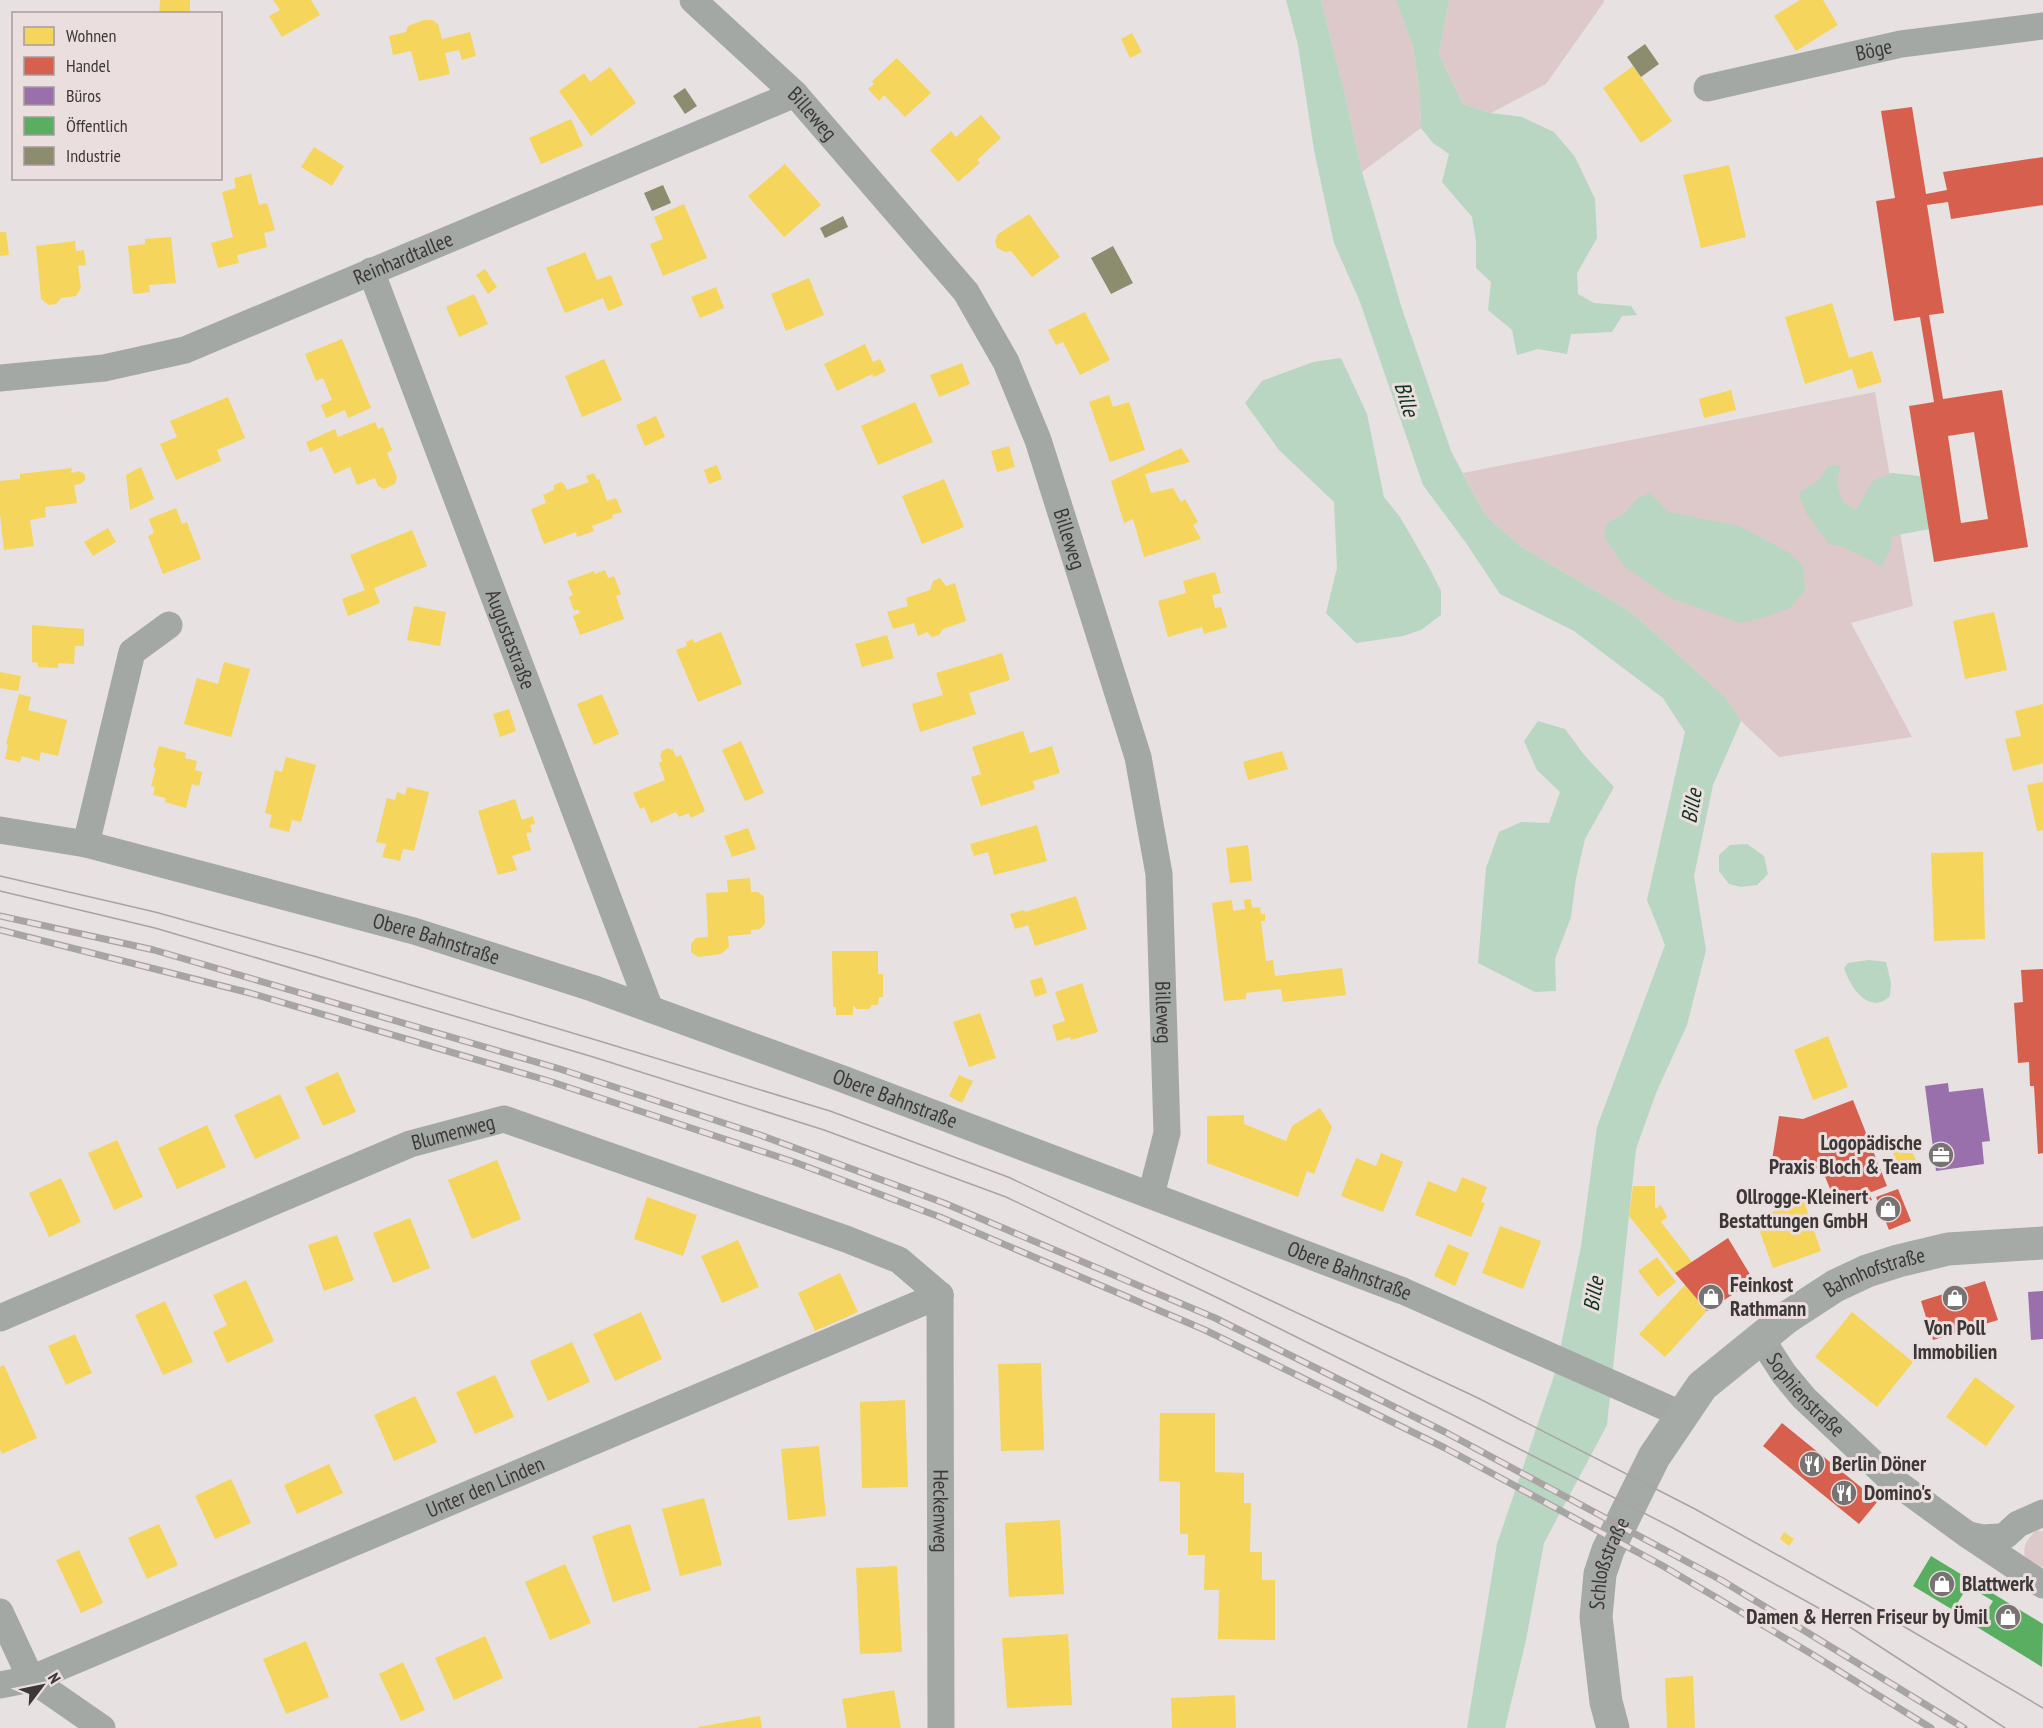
<svg xmlns="http://www.w3.org/2000/svg" width="2043" height="1728" font-family="'PT Sans Narrow',sans-serif">
<style>
.green{fill:#dec9ca}
.water{fill:#b8d6c1}
.homes{fill:#f6d55c}
.shops{fill:#d6604d;fill-rule:evenodd}
.offices{fill:#9970ab}
.public{fill:#5aae61}
.industry{fill:#8c8c6e}
.lines{fill:none;stroke-linecap:round;stroke-linejoin:round}
.minor{stroke:#a3a8a4;stroke-width:27}
.major{stroke:#a6aaa6;stroke-width:33}
.tram{stroke:#a6a5a3;stroke-width:1.5}
.rail-casing{stroke:#a6a5a3;stroke-width:7}
.rail{stroke:#eadede;stroke-width:4.5;stroke-dasharray:14;stroke-linecap:butt}
.labels{text-anchor:middle;stroke-width:6;stroke-linejoin:round;paint-order:stroke}
.street-label{font-size:21px;fill:#3d3838;stroke:#eadede}
.poi-label{font-size:21px;font-weight:bold;fill:#3d3838;stroke:#eadede;text-anchor:start}
.water-label{font-size:22px;font-style:italic;fill:#103420;stroke:#eadede}
</style>
<rect width="100%" height="100%" fill="#e7e1e1"/>
<path class="green" d="M1321,0h76l16,46 7,50 1,32 -59,44 -17,-77z
M1449,0h155v2l-58,82 -55,29 -28,-9 -24,-50z
M1875,392l38,214 -62,17 61,114 -133,20 -38,-36 -15,-23 -95,-86 -111,-66 -35,-31 -22,-42z
M2036,1530l7,2v35h-8l-8,-3c-6,-17 -2,-21 9,-34z"/>
<path class="water" d="M1286,0h35l24,95 17,77 40,137 49,142 34,64 35,31 111,66 95,86 15,23 -28,64 -19,91 12,74 -19,75 -31,68 -20,56 -29,276 -63,118 -18,97 -21,88h-38l30,-184 59,-174 25,-124 16,-119 68,-182 -18,-45 38,-168 -22,-34 -89,-67 -74,-37 -34,-51 -43,-58 -63,-183 -26,-59 -20,-93 -16,-105z
M1396,0h53l-10,54 24,50 28,9 31,4 32,15 21,25 20,42 2,39 -20,35 1,21 16,9 37,3 6,9 -15,1 -10,16 -41,2 -4,20 -29,-5 -21,6 -5,-25 -24,-20 3,-28 -15,-14v-27l-4,-24 -30,-35 7,-28 -16,-11 -12,-15 -1,-32 -7,-50z
M1341,358l26,56 17,83 16,20 30,52 11,22v24l-20,15 -18,6 -47,7 -30,-30 11,-45 -3,-66 -55,-52 -34,-47 17,-22 51,-19z
M1829,466h11l-3,18 5,17 14,9 17,-29 19,-8 28,3 9,53 -37,7 -2,13 -8,17 -39,-19 -14,-3 -23,-31 -7,-20 19,-12z
M1650,493l18,19 71,14 51,27 13,13 2,24 -15,18 -22,8 -28,7 -72,-26 -44,-31 -20,-29 3,-14 15,-7 16,-18z
M1538,721l27,8 20,27 29,31 -29,52 -9,39 -5,39 -16,42 1,32 -21,1 -57,-29 8,-95 13,-36 22,-10 28,1 11,-31 -23,-22 -13,-29z
M1747,844l17,12 4,18 -11,11 -16,2 -12,-3 -10,-13v-16l11,-10z
M1869,960l17,2 5,21 -1,13c-21,20 -40,-9 -46,-28l4,-5z"/>
<path class="homes" d="M160,0h30v14h-31z
M273,0h38l9,15 -38,22 -13,-21 11,-6z
M1800,0h23l15,25 -42,26 -22,-35z
M424,20h8l6,4 4,15 28,-7 6,24 -14,4 -3,-10 -14,3 5,21 -31,7 -8,-30 -18,4 -4,-19 17,-4 2,-6z
M1132,33l10,19 -12,6 -9,-19z
M897,58l34,35 -26,24 -21,-22 -5,6 -11,-12 6,-5 -2,-3z
M1633,66l39,55 -31,22 -38,-55z
M610,67l26,36 -45,33 -32,-45 25,-18 6,9z
M981,115l20,23 -24,22 3,3 -22,19 -28,-32 21,-19 5,6z
M571,119l12,27 -42,18 -12,-26z
M314,147l30,19 -12,20 -31,-19z
M785,164l36,41 -37,32 -36,-41z
M1729,165l17,72 -45,11 -18,-73z
M251,174l8,31 8,-2 8,27 -11,3 3,14 -30,8 2,8 -21,5 -7,-25 22,-6 -11,-45 14,-4 -2,-10z
M684,204l23,54 -44,18 -13,-32 13,-5 -9,-22z
M1029,214l31,43 -28,20 -21,-26 -6,1 -8,-4 -2,-7 3,-7z
M0,232h6l3,23 -9,1z
M171,237l5,46 -27,2 1,7 -17,2 -5,-48 17,-2v-5z
M75,241l1,10 8,-1 2,15 -8,1 3,22 -5,8 -15,2 -5,6 -7,1 -8,-6 -5,-53z
M585,252l12,28 14,-5 12,30 -15,6 -5,-13 -38,15 -19,-45z
M485,269l12,18 -9,7 -12,-19z
M809,278l15,37 -38,16 -15,-37z
M716,287l8,21 -24,10 -9,-21z
M474,294l14,30 -29,13 -13,-30z
M1832,303l17,55 23,-7 10,31 -24,7 -6,-20 -47,15 -20,-67z
M1085,312l25,48 -30,15 -17,-33 -7,3 -8,-15z
M342,339l29,69 -23,10 -3,-8 -19,8 -5,-13 11,-5 -9,-22 -7,3 -11,-27z
M865,344l8,18 7,-3 6,12 -12,6 -2,-3 -35,17 -13,-27z
M604,359l18,41 -40,17 -17,-41z
M962,363l8,21 -31,13 -9,-22z
M1731,390l5,20 -32,8 -5,-19z
M1109,395l4,12 16,-5 16,48 -35,12 -21,-60z
M228,397l17,41 -28,12 4,11 -45,19 -16,-36 17,-7 -7,-16z
M915,402l18,40 -55,23 -17,-39z
M656,416l9,21 -20,9 -9,-21z
M375,422l3,7 5,-2 9,23 -5,3 10,24 -2,7 -11,5 -6,-3 -3,-8 -18,7 -7,-18 -16,7 -12,-27 -12,5 -4,-10 29,-13 3,8z
M1009,446l6,21 -18,5 -6,-21z
M1181,448l9,14 -45,12 6,19 22,-5 8,14 4,-3 13,23 -5,3 8,14 -57,18 -11,-38 -9,4 -13,-42z
M717,465l5,14 -13,5 -5,-14z
M141,467l13,32 -24,11 -4,-35z
M72,468l-1,5 9,-2 5,4v5l-5,4 -6,1 3,18 -32,4 1,10 -16,3 4,26 -30,4 -4,-36v-33l20,-2v-5z
M594,473l3,7 2,-1 8,22 9,-3 6,14 -10,3 1,3 -21,8 2,5 -17,6 -1,-5 -32,12 -13,-35 15,-6 -3,-8 11,-5v-5l7,-3 3,2 3,6 22,-8 -3,-6z
M944,479l20,48 -42,17 -20,-48z
M176,508l6,16 5,-2 14,37 -38,15 -15,-38 6,-3 -5,-14z
M108,528l8,14 -23,14 -9,-14z
M412,530l15,36 -53,22 6,15 -32,13 -6,-17 23,-9 -15,-35z
M605,570l3,8 6,-2 7,18 -5,2 8,23 -44,16 -7,-19 7,-3 -2,-4 -4,2 -5,-14 4,-2 -6,-14 27,-10 1,3z
M1215,572l6,21 -9,2 3,13 6,-1 6,20 -23,7 -2,-7 -34,10 -10,-36 28,-8 -3,-12z
M940,578l6,8 9,-3 11,38 -23,8 -4,6 -7,2 -5,-5 -9,4 -4,-13 -21,6 -6,-17 21,-6 -2,-8 24,-8 3,-9z
M414,606l32,6 -6,34 -33,-6z
M1994,612l13,58 -42,9 -12,-58z
M32,625l52,4v17h-9l-1,18 -16,-1v5l-20,-1v-4l-6,-1z
M721,632l21,52 -44,18 -22,-52 11,-4 -1,-4 7,-3 1,4z
M887,635l7,23 -32,9 -7,-23z
M1002,653l8,27 -41,13 7,21 -56,18 -8,-28 31,-9 -7,-22z
M224,662l26,7 -19,68 -47,-13 13,-46 21,6z
M0,672l21,4 -3,15 -18,-3z
M19,694l12,3 -3,13 39,10 -9,36 -17,-4 -2,9 -17,-5 -2,6 -15,-3 3,-14 -2,-1z
M602,694l17,40 -25,11 -17,-41z
M2043,704v59l-30,8 -8,-32 16,-3 -6,-25z
M509,709l7,22 -16,6 -7,-23z
M1023,731l7,22 22,-7 8,27 -27,8 2,8 -54,17 -10,-29 10,-3 -9,-27z
M741,741l23,52 -19,8 -23,-51z
M159,746l27,7 -1,5 12,3 -2,9 7,2 -3,14 -7,-2 -6,24 -21,-6 1,-4 -13,-3 2,-8 -4,-1 5,-18 -3,-1z
M668,748l5,2 3,7 5,-2 24,56 -14,7 -2,-5 -10,4 -3,-5 -25,11 -7,-16 -4,2 -7,-16 32,-13 -6,-17 4,-2 -3,-4 2,-6z
M1282,751l6,18 -40,11 -5,-18z
M286,757l30,8 -15,57 -9,-2 -3,12 -20,-5 3,-12 -7,-2 10,-43 7,2z
M2043,782v48l-6,1 -10,-46z
M407,787l22,5 -15,59 -11,-2 -3,12 -18,-4 4,-13 -10,-2 11,-44 8,2 2,-8 8,3z
M515,799l7,21 11,-4 2,8 -5,1 2,7 -6,1 5,17 -19,6 5,14 -19,5 -20,-64z
M1037,825l10,36 -53,14 -6,-23 -14,4 -4,-12z
M748,828l8,21 -24,8 -8,-21z
M1248,845l4,36 -22,2 -4,-35z
M1983,852l2,87 -51,2 -3,-88z
M750,878l1,14h7l6,5 1,27 -5,5 -9,1v4l-23,2 1,11 -8,7 -23,3 -7,-5v-8l5,-6 12,-1 -2,-44 22,-1 -1,-12z
M1076,896l11,33 -52,17 -7,-21 -13,4 -5,-15 14,-4 1,2z
M1251,899l1,9 8,-1 1,7h4v7h-4l5,40 7,-1 2,16 67,-8 4,27 -63,7 -2,-13 -35,4v6l-22,2 -12,-98 20,-3 1,11 12,-2 -1,-9z
M832,951h46v23h5v23h-4l-1,8h-6l-3,4h-12l-4,-4v10h-17v-8h-3z
M1042,977l5,16 -12,4 -5,-16z
M1082,983l16,49 -27,8 -1,-3 -13,4 -5,-16 13,-4 -10,-29z
M980,1013l16,45 -27,9 -16,-45z
M1828,1036l20,51 -35,13 -19,-50z
M338,1072l18,40 -33,14 -18,-39z
M959,1075l14,6 -11,22 -13,-7z
M280,1094l20,44 -45,21 -21,-44z
M1320,1108l12,19 -18,47 -7,-3 -9,26 -91,-34v-47l37,-1v9l42,17 6,-15z
M207,1125l19,42 -49,22 -19,-41z
M117,1140l26,57 -29,13 -26,-57z
M1910,1146l10,23 -18,7 -9,-23z
M1381,1153l22,9 -20,50 -42,-16 15,-38 20,8z
M497,1160l24,59 -49,20 -24,-59z
M1462,1177l25,10 -6,15 4,1 -14,34 -56,-22 13,-34 28,11z
M61,1178l20,44 -32,15 -20,-44z
M1633,1186h22v23l6,-4 6,12 -6,5 31,40 -17,11 -46,-57z
M647,1197l50,18 -14,41 -49,-17z
M1804,1201l17,50 -48,17 -18,-50z
M410,1218l20,50 -37,15 -20,-50z
M1500,1226l41,15 -18,48 -41,-16z
M337,1235l17,45 -30,11 -16,-46z
M738,1240l21,47 -37,16 -21,-47z
M1448,1244l21,9 -14,33 -21,-10z
M1657,1257l19,25 -18,15 -20,-26z
M840,1273l18,39 -43,19 -17,-38z
M246,1280l28,61 -47,22 -14,-31 14,-7 -14,-30z
M1685,1285l22,26 -42,46 -26,-23z
M165,1301l28,61 -30,13 -28,-60z
M641,1312l21,47 -47,22 -22,-47z
M1852,1312l61,50 -36,45 -62,-50z
M75,1334l17,39 -26,12 -18,-39z
M572,1342l18,40 -42,19 -18,-40z
M1041,1363l3,87 -43,1 -3,-87z
M4,1365l33,73 -35,16 -2,-4v-83z
M495,1375l19,42 -39,17 -19,-42z
M1975,1377l40,29 -29,40 -40,-29z
M415,1396l22,46 -43,19 -20,-46z
M905,1400l3,87 -46,1 -2,-86z
M1160,1413h55v59l29,1v30h7l-1,49h12v28h13v60l-57,-1 1,-49h-15l1,-35h-17v-21h-8v-52l-21,-1z
M819,1446l7,70 -38,4 -7,-71z
M329,1464l14,29 -46,21 -13,-29z
M231,1479l20,44 -36,16 -20,-43z
M704,1498l18,67 -42,11 -18,-67z
M1060,1520l4,74 -55,3 -4,-74z
M159,1524l19,41 -31,14 -19,-41z
M630,1524l21,66 -38,12 -21,-66z
M1784,1532l10,7 -5,7 -9,-7z
M79,1550l24,53 -22,10 -25,-53z
M565,1564l26,59 -41,17 -25,-58z
M897,1566l5,86 -42,2 -4,-86z
M1068,1634l4,71 -65,3 -5,-70z
M485,1636l18,42 -49,22 -19,-42z
M306,1641l23,56 -43,17 -23,-55z
M403,1662l22,48 -24,11 -22,-47z
M1693,1676l2,52h-28l-2,-50z
M894,1690l7,38h-54l-5,-29z
M1235,1695l1,33h-64l-1,-30z
M760,1716l2,12h-64v-1z"/>
<path class="shops" d="M1912,107l14,87 21,-4 -4,-18 100,-15v48l-92,14 -3,-17 -21,3 17,108 -15,2 14,84 59,-9 26,157 -94,15 -25,-156 25,-4 -14,-85 -26,4 -18,-120 19,-3 -14,-87zM1974,432l14,87 -27,4 -13,-87z
M2043,969v184l-5,1 -4,-68h-4l-1,-24 -11,1 -4,-60 9,-1 -2,-32z
M1853,1100l34,86 -18,7 3,7 -16,6 -2,-7 -17,7 -13,-32 -53,-8 8,-50 24,3z
M1898,1189l13,32 -22,9 -13,-33z
M1728,1238l26,43 -47,30 -32,-38z
M1985,1281l13,39 -65,20 -12,-39z
M1782,1423l96,78 -19,23 -96,-78z"/>
<path class="offices" d="M1948,1083l1,9 34,-4 7,53 -8,1 2,22 -48,7 -11,-85z
M2043,1291v48l-12,1 -3,-48z"/>
<path class="public" d="M1931,1556l112,68 -1,43 -65,-40 16,-26 -25,-15 -15,24 -40,-24z"/>
<path class="industry" d="M1645,44l14,20 -18,13 -14,-20z
M685,88l12,18 -12,8 -12,-18z
M663,185l8,18 -19,8 -8,-18z
M843,216l5,11 -23,11 -5,-10z
M1113,246l20,37 -22,11 -20,-36z"/>
<g class="lines">
<g class="minor">
<path id="s1" d="M693,0l102,94 171,198 40,70 32,78 100,317 21,117 8,259 -16,62"/>
<path id="s2" d="M1707,88l194,-44 142,-18"/>
<path id="s3" d="M371,271l279,738"/>
<path id="s4" d="M0,378l104,-10 81,-18 610,-256"/>
<path id="s5" d="M0,830l86,14 328,87 178,57 248,90 563,213 280,124"/>
<path d="M86,844l46,-192 37,-27"/>
<path id="s6" d="M940,1295l1,433"/>
<path id="s7" d="M0,1318l410,-174 94,-25 342,120 53,21 41,35"/>
<path id="s8" d="M1760,1337l24,37 20,24 83,78 81,59 75,50"/>
<path d="M1969,1535l13,3 18,-1 6,-2 12,-11 25,-11"/>
<path id="s9" d="M0,1612l31,67 909,-384"/>
<path d="M0,1685l31,-6 71,49"/>
</g>
<path class="major" id="s10" d="M1613,1728l-7,-26 -10,-85 4,-43 8,-24 46,-93 48,-71 84,-68 49,-32 32,-15 31,-10 50,-12 95,-6"/>
<path class="tram" d="M0,876l155,36 162,45 279,83 234,71 178,66 470,221 217,111 167,93 181,106
M0,891l155,37 435,128 234,74 182,67 214,102 237,118 218,112 158,87 172,112"/>
<g class="rail-casing">
<path id="rail" d="M0,916l154,34 406,119 200,66 184,68 271,115 230,114 276,148 243,148
M0,930l250,63 299,88 248,82 143,54 265,113 240,118 218,118 147,87 121,75"/>
</g>
<use href="#rail" class="rail"/>
</g>
<defs>
<g id="office-disc" transform="scale(1.35)"><circle r="9.5" fill="#787373" stroke="#eadede"/><path d="M-6-3h4V-5.5h4V-3h4V5H-6ZM-1-4.5V-3h2v-1.5ZM-6 0V1H6V0Z" fill="#fff"/></g>
<g id="shop-disc" transform="scale(1.35)"><circle r="9.5" fill="#787373" stroke="#eadede"/><path d="M-5-2.5h2.3a2.7 3.5 0 0 1 5.4 0H5L5.5 6h-11ZM-1.5-2.5h3a1.5 2.3 0 0 0-3 0Z" fill="#fff"/></g>
<g id="restaurant-disc" transform="scale(1.35)"><circle r="9.5" fill="#787373" stroke="#eadede"/><path d="M-5-6h1v4h1v-4h1v4h1v-4h1v5L-1.5 .5V6h-2V.5L-5-1ZM5-6V6H3V1.5H1.5Q1.5-4 5-6Z" fill="#fff"/></g>
</defs>
<g fill-rule="evenodd">
<use href="#office-disc" x="1941" y="1155"/>
<use href="#shop-disc" x="1888" y="1209"/>
<use href="#shop-disc" x="1711" y="1297"/>
<use href="#shop-disc" x="1955" y="1298"/>
<use href="#restaurant-disc" x="1812" y="1464"/>
<use href="#restaurant-disc" x="1844" y="1493"/>
<use href="#shop-disc" x="1942" y="1584"/>
<use href="#shop-disc" x="2008" y="1617"/>
</g>
<g class="labels">
<g class="street-label">
<text dy="7" stroke="none"><textPath href="#s2" startOffset="171">Böge</textPath></text>
<text dy="7" stroke="none"><textPath href="#s1" startOffset="165">Billeweg</textPath></text>
<text dy="7" stroke="none"><textPath href="#s4" startOffset="424">Reinhardtallee</textPath></text>
<text dy="7" stroke="none"><textPath href="#s1" startOffset="669">Billeweg</textPath></text>
<text dy="7" stroke="none"><textPath href="#s3" startOffset="394">Augustastraße</textPath></text>
<text dy="7" stroke="none"><textPath href="#s5" startOffset="450">Obere Bahnstraße</textPath></text>
<text dy="7" stroke="none"><textPath href="#s1" startOffset="1155">Billeweg</textPath></text>
<text dy="7" stroke="none"><textPath href="#s5" startOffset="936">Obere Bahnstraße</textPath></text>
<text dy="7" stroke="none"><textPath href="#s7" startOffset="490">Blumenweg</textPath></text>
<text dy="7" stroke="none"><textPath href="#s5" startOffset="1422">Obere Bahnstraße</textPath></text>
<text dy="7" stroke="none"><textPath href="#s10" startOffset="579">Bahnhofstraße</textPath></text>
<text dy="7" stroke="none"><textPath href="#s8" startOffset="74">Sophienstraße</textPath></text>
<text dy="7" stroke="none"><textPath href="#s9" startOffset="567">Unter den Linden</textPath></text>
<text dy="7" stroke="none"><textPath href="#s6" startOffset="216">Heckenweg</textPath></text>
<text dy="7" stroke="none"><textPath href="#s10" startOffset="168">Schloßstraße</textPath></text>
</g>
<g class="poi-label">
<text x="1922" y="1150" text-anchor="end">Logopädische<tspan x="1922" dy="24">Praxis Bloch &amp; Team</tspan></text>
<text x="1868" y="1204" text-anchor="end">Ollrogge-Kleinert<tspan x="1868" dy="24">Bestattungen GmbH</tspan></text>
<text x="1730" y="1292">Feinkost<tspan x="1730" dy="24">Rathmann</tspan></text>
<text x="1955" y="1335" text-anchor="middle">Von Poll<tspan x="1955" dy="24">Immobilien</tspan></text>
<text x="1832" y="1471">Berlin Döner</text>
<text x="1864" y="1500">Domino's</text>
<text x="1962" y="1591">Blattwerk</text>
<text x="1988" y="1624" text-anchor="end">Damen &amp; Herren Friseur by Ümil</text>
</g>
<g class="water-label">
<text transform="translate(1407 399) rotate(73)" y="8">Bille</text>
<text transform="translate(1691 806) rotate(-80)" y="8">Bille</text>
<text transform="translate(1593 1294) rotate(-81)" y="8">Bille</text>
</g>
</g>
<rect x="12" y="12" width="210" height="168" fill="#eadede" stroke="#a59c9c" stroke-width="1.5"/>
<rect x="24" y="27" width="30" height="18" fill="#f6d55c" stroke="#a59c9c" stroke-width="1.5"/>
<text x="66" y="42" font-size="18" fill="#3d3838">Wohnen</text>
<rect x="24" y="57" width="30" height="18" fill="#d6604d" stroke="#a59c9c" stroke-width="1.5"/>
<text x="66" y="72" font-size="18" fill="#3d3838">Handel</text>
<rect x="24" y="87" width="30" height="18" fill="#9970ab" stroke="#a59c9c" stroke-width="1.5"/>
<text x="66" y="102" font-size="18" fill="#3d3838">Büros</text>
<rect x="24" y="117" width="30" height="18" fill="#5aae61" stroke="#a59c9c" stroke-width="1.5"/>
<text x="66" y="132" font-size="18" fill="#3d3838">Öffentlich</text>
<rect x="24" y="147" width="30" height="18" fill="#8c8c6e" stroke="#a59c9c" stroke-width="1.5"/>
<text x="66" y="162" font-size="18" fill="#3d3838">Industrie</text>
<g transform="translate(42 1686) rotate(58)" stroke="#eadede" stroke-width="4.5" paint-order="stroke">
<path d="M0-4.5L10 22L0 15L-10 22Z" fill="#3d3838"/>
<text y="-9" font-size="16" font-weight="bold" text-anchor="middle" fill="#3d3838">N</text>
</g>
</svg>
